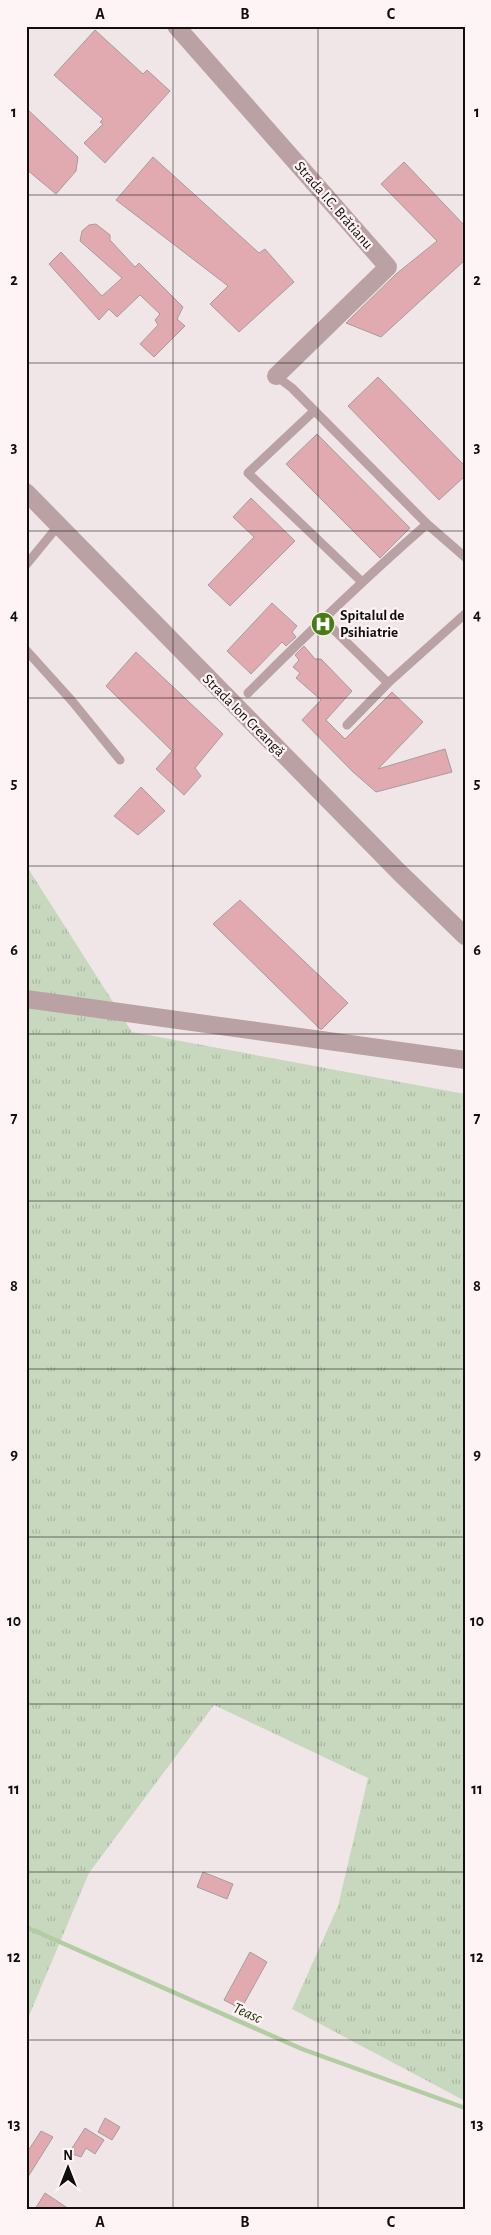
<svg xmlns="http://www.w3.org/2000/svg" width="491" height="2235" font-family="'Alegreya Sans',sans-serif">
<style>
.grass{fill:url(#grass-tufts)}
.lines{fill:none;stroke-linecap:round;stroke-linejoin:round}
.stream{stroke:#b2cda2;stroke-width:4.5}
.building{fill:#e1aab0;stroke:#a69c9d}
.service{stroke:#baa1a4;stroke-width:9}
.minor{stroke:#baa1a4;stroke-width:18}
.grid{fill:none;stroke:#110e0e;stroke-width:1;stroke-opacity:0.55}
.labels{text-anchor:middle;stroke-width:4.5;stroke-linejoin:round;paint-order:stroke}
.street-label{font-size:15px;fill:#110e0e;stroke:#fff4f5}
.poi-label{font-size:15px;font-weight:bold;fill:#110e0e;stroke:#fff4f5;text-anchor:start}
.water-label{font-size:16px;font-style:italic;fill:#193204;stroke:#fff4f5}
.neatline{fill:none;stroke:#110e0e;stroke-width:2}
.grid-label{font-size:16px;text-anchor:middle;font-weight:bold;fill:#110e0e}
</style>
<defs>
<pattern id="grass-tufts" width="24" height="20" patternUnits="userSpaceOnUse" patternTransform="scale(1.25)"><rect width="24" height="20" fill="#c8d8be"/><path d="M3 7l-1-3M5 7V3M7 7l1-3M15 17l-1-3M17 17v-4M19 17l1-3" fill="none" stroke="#abb8a2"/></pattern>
</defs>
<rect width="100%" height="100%" fill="#f1e6e7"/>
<path class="grass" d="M26,865l106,167 333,62v1007l-173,-92 46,-103 30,-128 -154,-73 -125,168 -63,150z"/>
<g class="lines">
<path class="stream" d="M26,1927l276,122 163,59"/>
</g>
<path class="building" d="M95,30l48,44 4,-4 23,21 -65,72 -21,-20 19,-19 -3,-2 3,-3 -49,-44z
M26,108l52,49 -2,14 -20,23 -30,-25z
M153,157l106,96 6,-4 29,33 -55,50 -29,-28 18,-18 -112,-86z
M404,162l61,64v34l-84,77 -35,-14 50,-49 41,-33 -56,-57z
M96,224l14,11v5l25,27 4,-4 44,44 -6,12 8,7 -31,31 -14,-13 18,-19 -3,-5 5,-6 -20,-19 -23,22 -8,-8 -10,11 -50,-56 12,-12 41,44 20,-18 -42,-37 2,-10 7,-6z
M378,377l87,89v10l-26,24 -91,-94z
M317,434l93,94 -30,30 -94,-94z
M251,498l44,43 -65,65 -22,-21 46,-48 -21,-20z
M272,603l25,23 -5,6 4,5 -10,9 -4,-4 -31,32 -24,-23z
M304,646l11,13h6l31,32 -26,29 19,19 47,-47 31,30 -45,47 67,-20 7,23 -76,20 -23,-20 -51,-52 19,-20 -25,-22 4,-5 -7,-6 6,-7 -4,-5z
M136,652l87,82 -28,34 6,8 -17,19 -28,-26 16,-18 -66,-65z
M141,787l24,24 -27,24 -24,-19z
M240,900l108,103 -26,26h-2l-107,-105z
M203,1872l30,12 -6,15 -30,-12z
M250,1952l17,10 -26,47 -17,-9z
M105,2118l15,9 -8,13 -14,-8z
M85,2128l19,12 -9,14 -9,-6 -5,9 -12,-4z
M41,2131l12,6 -27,43v-26z
M45,2193l24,16h-34z"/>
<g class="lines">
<path class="service" d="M276,376l16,12 135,136 38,33
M314,411l-66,62 113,108
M26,565l32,-39
M324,620l64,63
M26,650l46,51 48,59
M248,693c58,-58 117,-115 179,-169
M347,725l41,-42 77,-69"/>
<path class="minor" d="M176,26l212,241 -112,109
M26,492l373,380 66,64
M26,999l439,61"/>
</g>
<path class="grid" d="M173,26v2183M318,26v2183M26,195h439M26,363h439M26,531h439M26,698h439M26,866h439M26,1034h439M26,1201h439M26,1369h439M26,1537h439M26,1704h439M26,1872h439M26,2040h439"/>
<defs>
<g id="hospital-disc" transform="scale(1.25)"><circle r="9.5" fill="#477e14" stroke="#fff4f5"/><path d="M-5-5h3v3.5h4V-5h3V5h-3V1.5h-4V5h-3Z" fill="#fff"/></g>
</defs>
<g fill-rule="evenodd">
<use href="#hospital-disc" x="323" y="624"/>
</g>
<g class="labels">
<g class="street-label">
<text transform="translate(334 205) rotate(49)" y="5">Strada I.C. Brătianu</text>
<text transform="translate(244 715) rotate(45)" y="5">Strada Ion Creangă</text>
</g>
<g class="poi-label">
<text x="340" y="620">Spitalul de<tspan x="340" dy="17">Psihiatrie</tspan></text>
</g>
<g class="water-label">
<text transform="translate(248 2012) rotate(24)" y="6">Teasc</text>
</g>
</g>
<rect width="491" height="2235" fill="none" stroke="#fff4f5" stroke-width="55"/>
<g transform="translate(68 2168)" stroke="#fff4f5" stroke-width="4" paint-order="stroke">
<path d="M0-4L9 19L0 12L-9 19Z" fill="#110e0e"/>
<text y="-8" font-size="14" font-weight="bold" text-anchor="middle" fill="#110e0e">N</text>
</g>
<rect x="28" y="28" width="436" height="2180" class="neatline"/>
<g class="grid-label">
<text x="100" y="19">A</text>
<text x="245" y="19">B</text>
<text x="391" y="19">C</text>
<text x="14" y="117">1</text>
<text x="477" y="117">1</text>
<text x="14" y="285">2</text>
<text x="477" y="285">2</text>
<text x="14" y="452">3</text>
<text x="477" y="452">3</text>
<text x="14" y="620">4</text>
<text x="477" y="620">4</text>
<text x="14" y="788">5</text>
<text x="477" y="788">5</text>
<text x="14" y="955">6</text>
<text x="477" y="955">6</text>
<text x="14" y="1123">7</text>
<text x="477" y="1123">7</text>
<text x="14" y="1291">8</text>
<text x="477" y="1291">8</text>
<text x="14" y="1459">9</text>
<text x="477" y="1459">9</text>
<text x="14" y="1626">10</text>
<text x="477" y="1626">10</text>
<text x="14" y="1794">11</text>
<text x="477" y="1794">11</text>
<text x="14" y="1962">12</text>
<text x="477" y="1962">12</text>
<text x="14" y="2129">13</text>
<text x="477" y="2129">13</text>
<text x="100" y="2227">A</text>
<text x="245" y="2227">B</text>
<text x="391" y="2227">C</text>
</g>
</svg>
